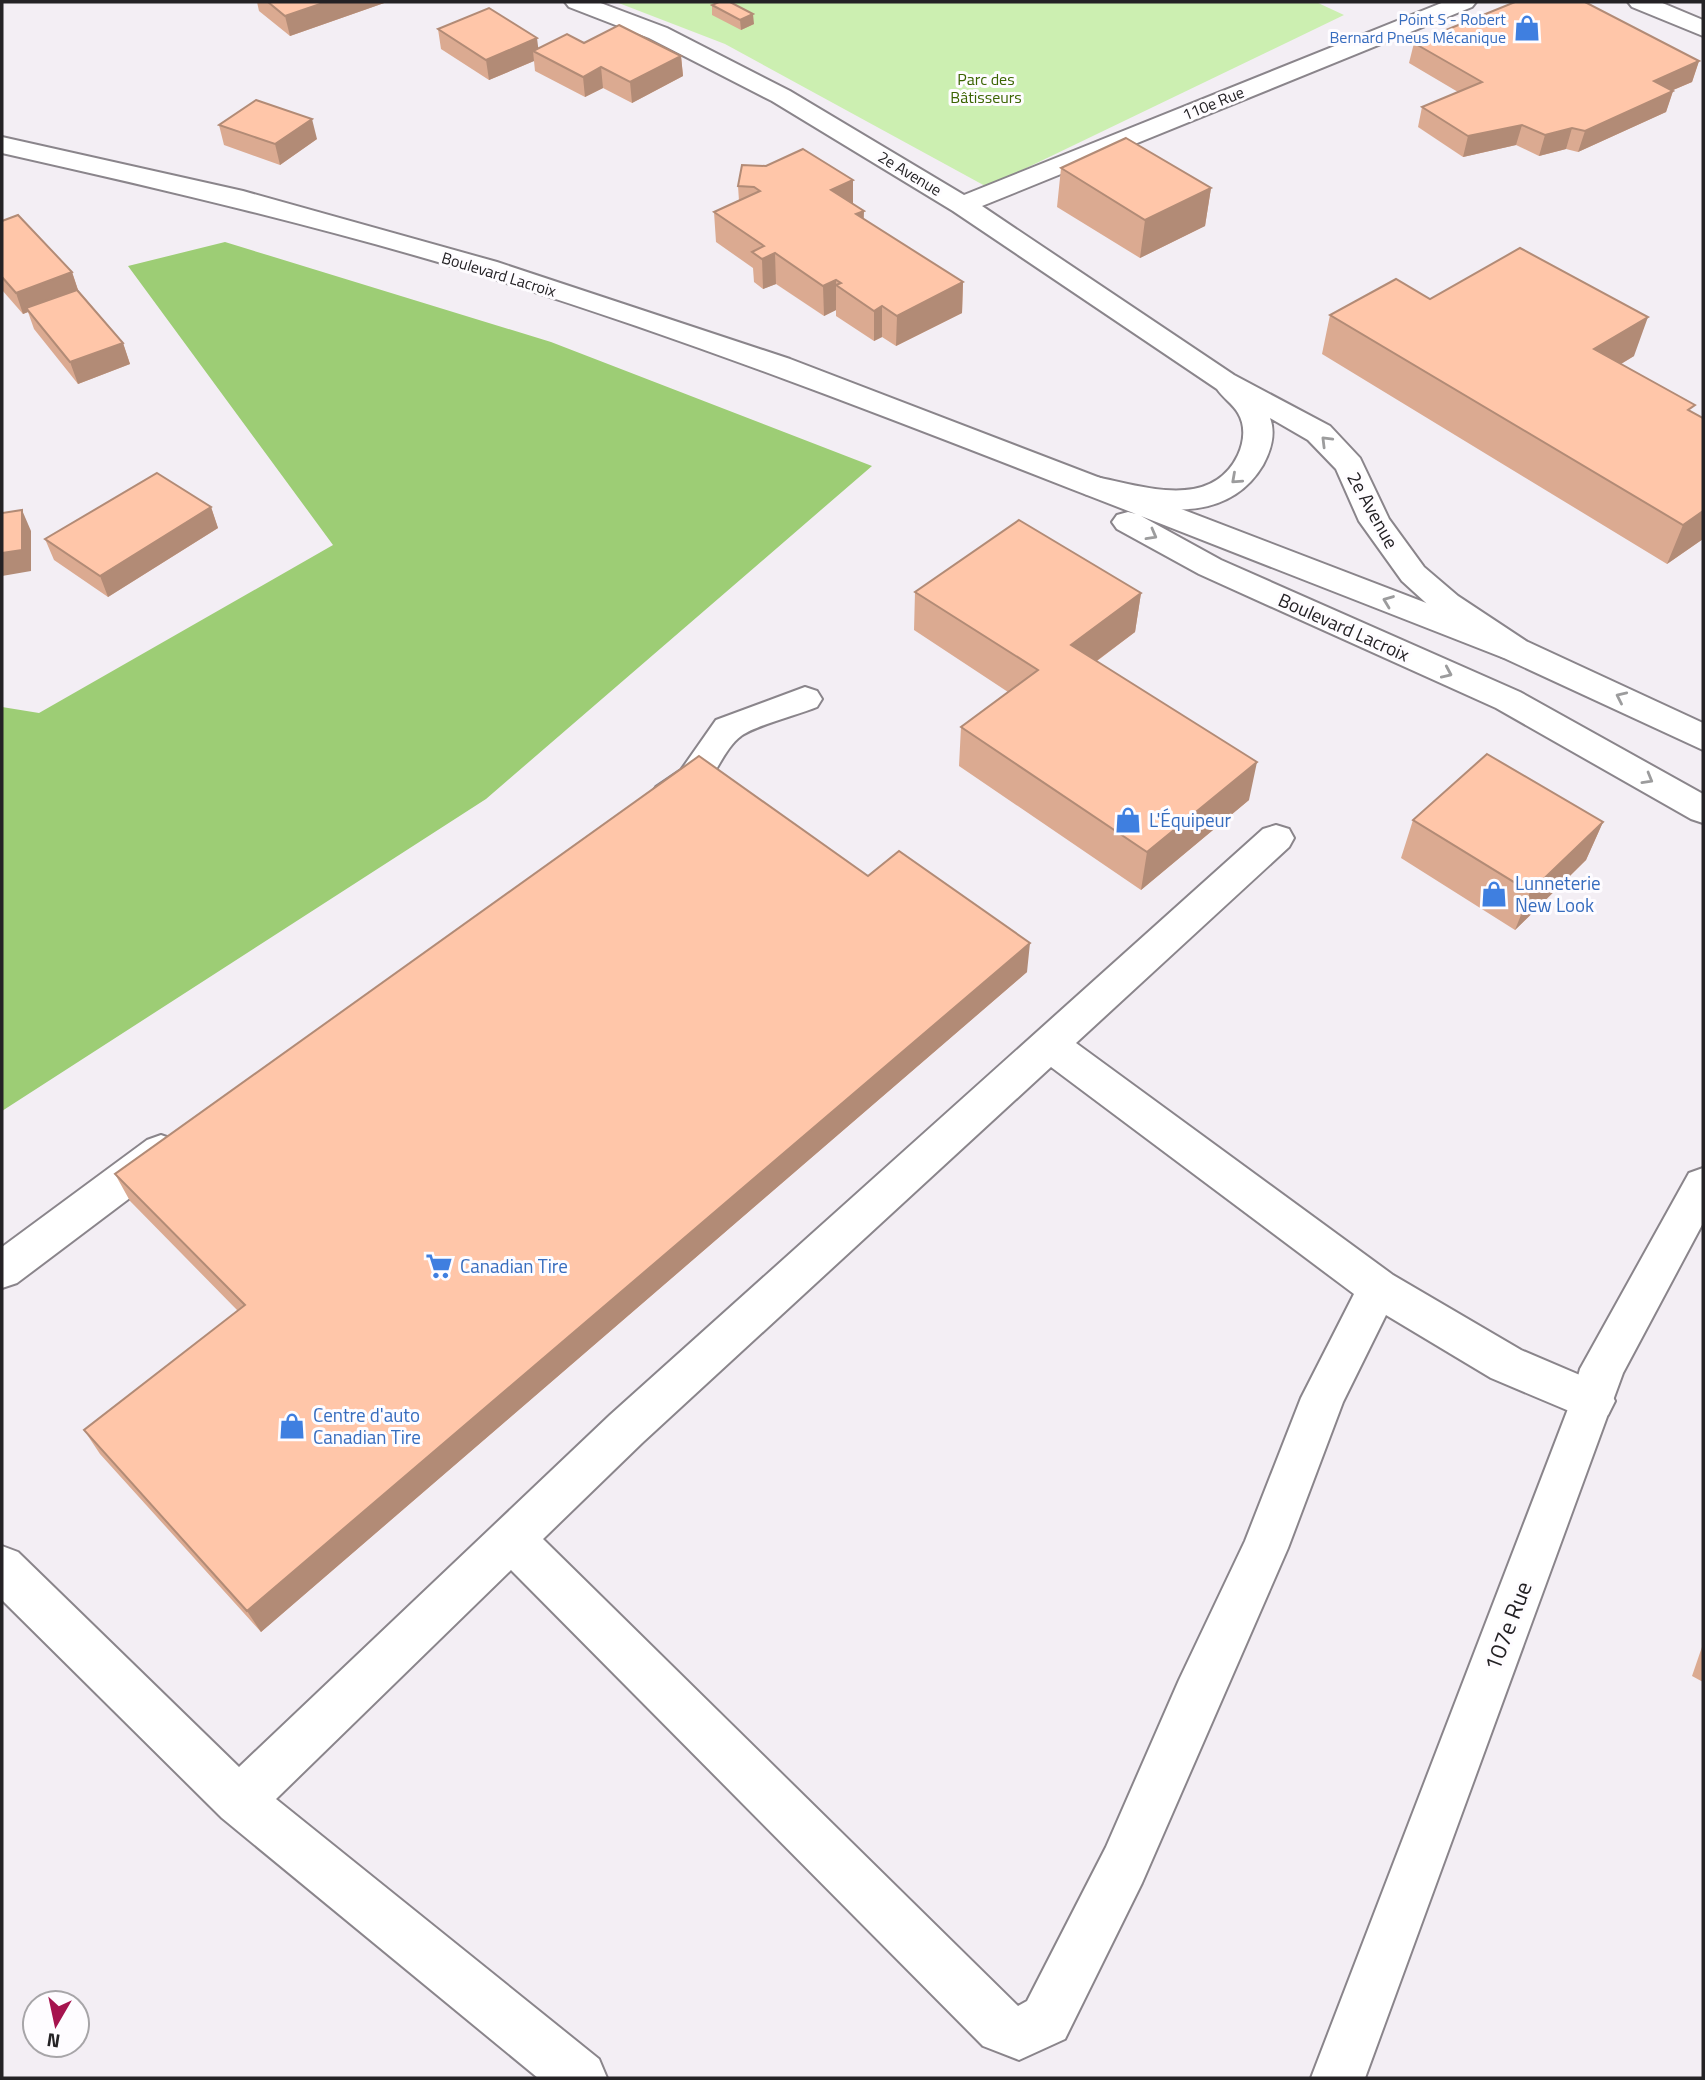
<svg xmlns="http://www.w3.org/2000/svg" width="1705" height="2080" font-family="'Titillium Web',sans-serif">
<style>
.green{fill:#ccefb1}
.forest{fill:#9dcd75}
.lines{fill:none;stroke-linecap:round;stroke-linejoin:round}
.minor-casing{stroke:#8a858b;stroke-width:4}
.major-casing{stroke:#8a858b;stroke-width:4}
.minor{fill:#fff;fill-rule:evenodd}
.major{fill:#fff;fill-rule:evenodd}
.wall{fill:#dbaa91}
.shaded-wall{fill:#b28b76}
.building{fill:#ffc6a9;stroke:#b28b76;stroke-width:2}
.oneway{stroke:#9c9c9d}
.labels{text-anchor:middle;stroke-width:6;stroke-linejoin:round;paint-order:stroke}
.far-shop-label{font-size:16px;fill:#366cbe;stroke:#fefcff;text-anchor:end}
.far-park-label{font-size:16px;fill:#3b6402;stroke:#fefcff}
.far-street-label{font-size:16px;fill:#242225;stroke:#fefcff}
.street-label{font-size:19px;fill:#242225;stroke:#fefcff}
.shop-label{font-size:19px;fill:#366cbe;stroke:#fefcff;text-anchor:start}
.near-street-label{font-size:23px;fill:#242225;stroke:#fefcff}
</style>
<rect width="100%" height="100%" fill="#f3eef4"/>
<path class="green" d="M616,2h700l28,13 -357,172 -262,-143z"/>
<path class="forest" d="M225,242l326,100 321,124 -386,333 -484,312v-404l37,6 294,-168 -205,-279z"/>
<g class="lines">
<g class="minor-casing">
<path id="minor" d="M565,2h33l69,26 123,63 174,104 480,-193h32l-4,5 -490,199 252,169 96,51 30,32 29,61 35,48 34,29 68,45 4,8 -4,8 -12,3 -12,-3 -66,-45 -34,-31 -43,-60 -23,-52 -28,-29 -38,-22c6,16 1,32 -7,47 -38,64 -118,45 -178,29l-4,-7 4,-7 11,-3c46,9 115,34 142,-22 6,-13 8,-29 0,-42 -5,-9 -15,-15 -21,-24l-264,-178 -181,-110 -123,-63 -80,-31z
M1628,2h32l43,18v16l-71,-29z
M805,687l12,4 5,8 -5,8c-19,8 -61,18 -76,29 -26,18 -35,84 -85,69l-6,-9 6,-9 25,-17 35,-50z
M1276,825l13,4 5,9 -5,9 -213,196 317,232 128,75 87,37 7,14 -7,14 -15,6 -102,-43 -105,-63 -43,87 -55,146 -146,335 -77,156 -46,21 -36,-14 -472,-476 -235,229 323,260 8,19h-69l-316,-260 -220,-218v-54l16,6 221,215 371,-352 653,-586zM1051,1067l303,227 -53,104 -56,143 -66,139 -73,167 -79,154 -9,5 -475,-467 99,-96z
M161,1135l14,5 6,12 -6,12 -158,119 -15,5v-41l145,-107z"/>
</g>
<g class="major-casing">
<path id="major" d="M2,137l241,54 254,71 293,97 738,283 175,81v27l-199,-92 -363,-142 80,44 299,132 183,102v29l-12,-4 -195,-111 -297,-134 -82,-45 -5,-7 5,-7 11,-3 8,2c-218,-85 -435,-171 -658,-240 -157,-48 -316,-85 -476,-121z
M1703,1168v55l-80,150 -258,705h-54l260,-677 9,-32 109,-196z"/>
</g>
<use href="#minor" class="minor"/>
<use href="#major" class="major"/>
</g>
<path class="wall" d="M257,2h130l-97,34 -31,-25z
M712,5l42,19 -13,6 -29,-15z
M438,29l100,19 46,-5 97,13 2,20 -51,27 -29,-15 -18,9 -50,-26 -1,-10 -45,19 -48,-31z
M1414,43l285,18 -7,21 -21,9h2l-7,21 -88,40 -12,-3 -27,7 -23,-11 -53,12 -45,-30 4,-20 36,-15 -49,-29z
M219,125l98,14 -37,26 -56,-20z
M766,166l87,39 10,14 100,63 -1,31 -66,33 -14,-9 -8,4 -38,-25v-6l-12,6 -48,-32 -13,5 -9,-7 -1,-14 -37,-26 -2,-30 25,-11 -1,-15z
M1061,168l150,20 -6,38 -65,32 -83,-51z
M2,221l70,51 6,18 45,53 7,21 -52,20 -44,-55 -6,-17 -5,2 -21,-24z
M1430,299l204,57 -13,8 71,48 11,127 -36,25 -345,-210 8,-39z
M211,507l7,21 -110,69 -54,-37 -9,-21z
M915,592l226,1 -6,39 -38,29 152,139 -108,90 -182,-124 2,-39 47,-35 -94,-62z
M1413,820l190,2 -17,38 -71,70 -114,-72z
M868,876l159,96 -766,660 -161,-178 -16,-24 154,-119 -108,-110 -15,-27z
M1703,1644v38l-11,-6z"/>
<path class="shaded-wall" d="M326,2h61l-97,34 -5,-20z
M753,14l1,10 -13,6 -1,-10z
M537,38l2,16 -6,-3 1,10 -45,19 -3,-20z
M681,56l2,20 -51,27 -2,-21z
M1699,61l-7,21 -45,19 7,-20z
M601,67l2,21 -18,9 -2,-20z
M1673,91l-7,21 -88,40 7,-21z
M312,119l5,20 -37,26 -5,-21z
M1522,125l-6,20 -53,12 5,-21z
M1572,128l-6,21 -27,7 6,-21z
M853,180v30l-22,-20z
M1211,188l-6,38 -65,32 5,-38z
M864,211l-1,31 -7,-28z
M775,253l1,31 -13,5 -1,-30z
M72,272l7,21 -53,15 2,4 -5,2 -7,-21z
M836,280v30l-12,6 -1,-30z
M963,282l-1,31 -66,33 1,-30z
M882,306v31l-8,4v-30z
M1648,317l-14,39 -53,32 13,-39z
M123,343l7,21 -52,20 -8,-22z
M211,507l7,21 -110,69 -8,-21z
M22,510l9,21v40l-29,5v-23z
M1703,511v28l-36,25 16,-39z
M1141,593l-6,39 -68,51 4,-38z
M1257,762l-8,38 -108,90 6,-38z
M1603,822l-17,38 -71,70 15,-38z
M1030,943l-3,29 -766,660 -14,-21z"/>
<path class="building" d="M268,2h58l-41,14z
M719,2h11l23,12 -13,6 -28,-15z
M1515,2h70l114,59 -45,20 19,10 -88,40 -13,-3 -27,7 -23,-10 -54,11 -46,-29 60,-25 -68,-39z
M489,8l48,30 -51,22 -48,-31z
M619,25l62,31 -51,26 -29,-15 -18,10 -50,-26 34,-17 17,9z
M256,100l56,19 -37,25 -56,-19z
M1126,138l85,50 -66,32 -84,-52z
M803,149l50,31 -22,10 33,21 -8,3 107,68 -66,34 -15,-10 -8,5 -38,-26 5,-2 -5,-3 -13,6 -48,-33 -13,6 -10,-7 12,-6 -50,-34 46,-21 -6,-4 -16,-1 4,-21 24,1z
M18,215l54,57 -56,21 -14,-16v-56z
M1520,248l128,69 -54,32 101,56 -7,5 15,8v93l-20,14 -353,-210 66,-36 34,20z
M77,290l46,53 -53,19 -44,-54z
M157,473l54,34 -111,69 -55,-37z
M22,510v40l-20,3v-40z
M1019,520l122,73 -70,52 186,117 -110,90 -186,-125 77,-57 -123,-78z
M1487,754l116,68 -73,70 -117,-72z
M699,756l169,120 31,-25 131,92 -783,668 -163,-181 161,-125 -130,-131z"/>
<defs><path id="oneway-chevron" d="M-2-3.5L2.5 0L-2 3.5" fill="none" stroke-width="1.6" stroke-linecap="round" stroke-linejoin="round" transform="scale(1.75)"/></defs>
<g class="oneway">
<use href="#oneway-chevron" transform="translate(1326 441) rotate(-135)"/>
<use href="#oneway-chevron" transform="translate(1236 479) rotate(138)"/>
<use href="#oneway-chevron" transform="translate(1152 535) rotate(29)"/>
<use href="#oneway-chevron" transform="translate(1388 601) rotate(-159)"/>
<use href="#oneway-chevron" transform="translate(1447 673) rotate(24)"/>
<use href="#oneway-chevron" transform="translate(1621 697) rotate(-155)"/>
<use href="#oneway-chevron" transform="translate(1648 779) rotate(30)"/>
</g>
<defs>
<g id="shop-bare" transform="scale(2.1)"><path d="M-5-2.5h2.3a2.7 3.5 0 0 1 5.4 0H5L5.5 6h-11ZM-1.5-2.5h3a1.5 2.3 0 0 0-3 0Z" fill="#3f7fe0" stroke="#fefcff" stroke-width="2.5" paint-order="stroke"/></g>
<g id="supermarket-bare" transform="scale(2.1)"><path d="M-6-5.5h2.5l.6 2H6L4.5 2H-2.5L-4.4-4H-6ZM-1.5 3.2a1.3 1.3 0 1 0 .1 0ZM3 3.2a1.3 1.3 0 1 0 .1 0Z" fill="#3f7fe0" stroke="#fefcff" stroke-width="2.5" paint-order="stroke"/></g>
</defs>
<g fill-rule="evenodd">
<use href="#shop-bare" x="1527" y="28"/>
<use href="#shop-bare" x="1128" y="820"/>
<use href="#shop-bare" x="1494" y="894"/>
<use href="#supermarket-bare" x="439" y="1266"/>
<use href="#shop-bare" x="292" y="1426"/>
</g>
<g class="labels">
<g class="far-shop-label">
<text x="1506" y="25">Point S - Robert<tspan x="1506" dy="18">Bernard Pneus Mécanique</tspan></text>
</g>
<g class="far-park-label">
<text x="986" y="85">Parc des<tspan x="986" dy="18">Bâtisseurs</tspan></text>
</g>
<g class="far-street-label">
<text transform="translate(1213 103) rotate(-22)" y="6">110e Rue</text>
<text transform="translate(910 173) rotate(31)" y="6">2e Avenue</text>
<text transform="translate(499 274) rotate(17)" y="6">Boulevard Lacroix</text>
</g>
<g class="street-label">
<text transform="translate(1373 510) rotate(61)" y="7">2e Avenue</text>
<text transform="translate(1344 627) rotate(24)" y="7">Boulevard Lacroix</text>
</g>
<g class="shop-label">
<text x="1149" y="827">L'Équipeur</text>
<text x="1515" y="890">Lunneterie<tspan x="1515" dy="22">New Look</tspan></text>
<text x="460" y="1273">Canadian Tire</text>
<text x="313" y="1422">Centre d'auto<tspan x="313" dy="22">Canadian Tire</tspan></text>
</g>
<g class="near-street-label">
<text transform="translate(1508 1626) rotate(-69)" y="8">107e Rue</text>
</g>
</g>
<rect width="1705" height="2080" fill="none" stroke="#242225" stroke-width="7"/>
<g transform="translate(56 2024) rotate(189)"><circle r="33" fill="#fefcff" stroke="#a7a5a8" stroke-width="2"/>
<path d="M0-5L12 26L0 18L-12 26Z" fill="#a6134e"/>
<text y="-10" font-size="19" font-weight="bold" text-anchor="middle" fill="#242225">N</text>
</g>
</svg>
